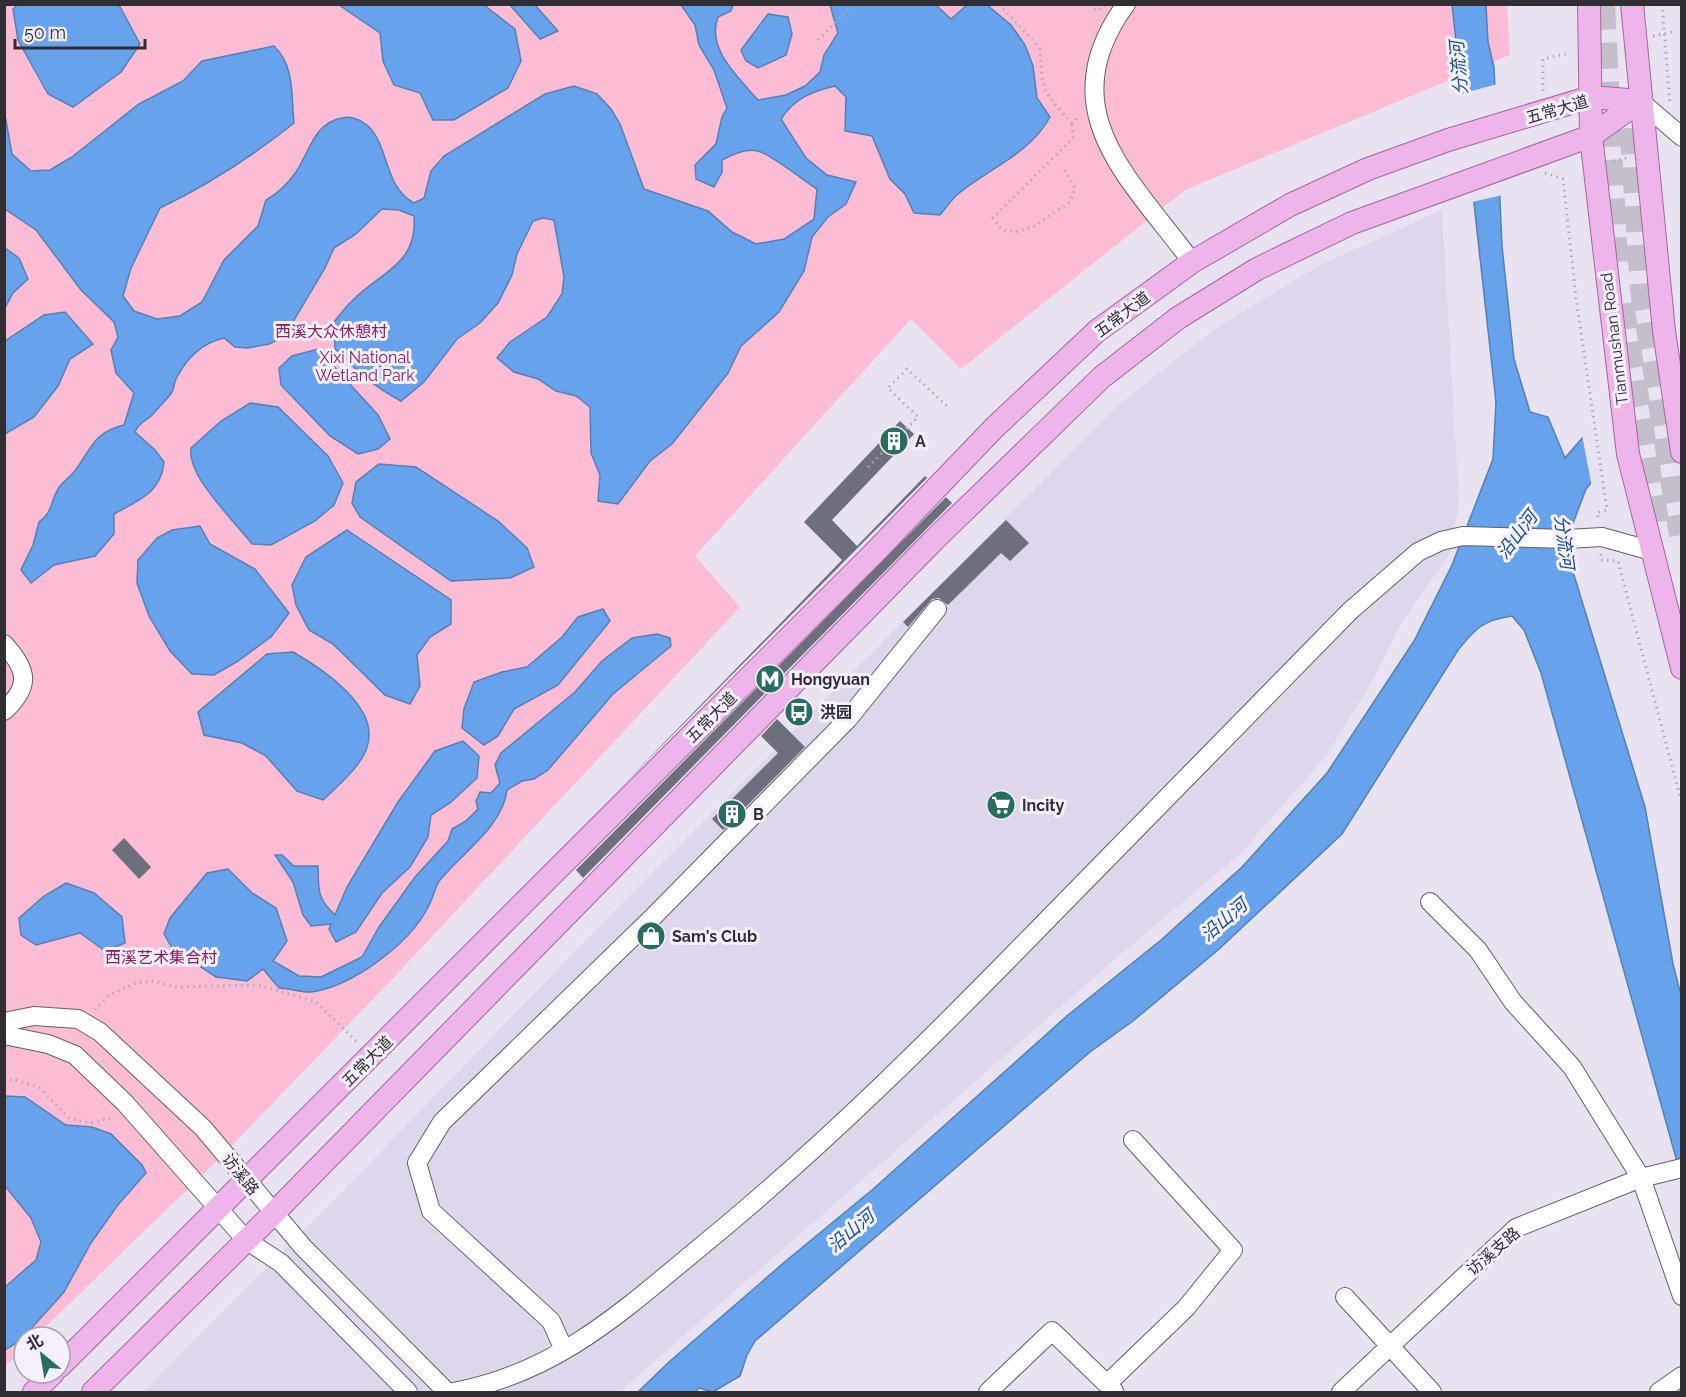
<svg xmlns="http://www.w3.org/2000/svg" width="1686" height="1397" font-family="Raleway,'Noto Sans SC',sans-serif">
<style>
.built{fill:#ded6eb}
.green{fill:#fbbcd4}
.water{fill:#66a3ec;stroke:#5680b4;stroke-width:1.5}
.pier{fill:#e9e3f1}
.building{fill:#6e6f7c}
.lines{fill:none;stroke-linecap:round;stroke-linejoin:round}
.highway-tunnel{stroke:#c4bfcb;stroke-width:26;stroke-dasharray:26 13;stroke-linecap:butt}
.minor-casing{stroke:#635e69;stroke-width:20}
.major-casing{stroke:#a466a1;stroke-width:24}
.path{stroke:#afaab5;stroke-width:3;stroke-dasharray:1.5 4.5;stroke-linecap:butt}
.minor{stroke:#fff;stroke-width:18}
.major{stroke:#eeb5ea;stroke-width:22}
.labels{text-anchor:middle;stroke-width:6;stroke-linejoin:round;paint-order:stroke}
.street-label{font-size:16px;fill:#302e33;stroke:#f6f0fe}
.park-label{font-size:16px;fill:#8d1d57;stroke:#f6f0fe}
.poi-label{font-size:16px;font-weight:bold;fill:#302e33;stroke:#f6f0fe;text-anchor:start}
.water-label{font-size:18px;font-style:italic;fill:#104f91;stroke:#f6f0fe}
</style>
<rect width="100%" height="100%" fill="#e9e3f1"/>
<path class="built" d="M1442,210l17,293 -9,51 -48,68 -29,58 -47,76 -86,98 -112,94 -509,444h-476l195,-196 282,-291 503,-504 96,-75 99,-60z"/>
<path class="green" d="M5,5h1502l3,50 -325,135 -224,179 -50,-50 -216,237 45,51 -343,367 -176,183 -186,180h-11v11l-19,19z"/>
<path class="water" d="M19,4l100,1 21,39 -19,28 -48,35 -25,-13 -30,-54 -5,-31z
M339,5h145l31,24 6,32 -13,27 -54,32h-21l-13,-27 -26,-8 -11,-24 -3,-28z
M510,5h25l23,26 -18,8z
M681,5h52l-2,6 -13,6c-12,32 20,60 40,83l28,-5 19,-9 15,-14 4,-17 14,-22 -8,-28h106l15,14 16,-14h20l24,20 14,20 8,21 4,32 13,19c-20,37 -61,51 -92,77 -7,6 -12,14 -18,21l-26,-2 -9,-19 -15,-15 -18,-43 -27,-5 1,-34 -11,-11c-23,5 -41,13 -54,33l25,39 21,17 29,7 -10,22 -18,13 -16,20 -8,34 -25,41 -38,34 -13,27 -56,71 -22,17 -32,43 -20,-3 2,-26 -9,-22 -1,-46 -14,-11 -20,-5 -18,-12 -24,-7 -17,-14 13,-16 37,-25 15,-23 2,-17 -10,-57 -11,-2 -10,3 -16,33 -5,21 -14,28 -18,20 -23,16 -33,43 -23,19c-27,-14 -45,-31 -66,-52l-1,-27c6,-7 11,-15 18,-21 28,-29 66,-36 62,-85l-15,-6 -17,-1 -26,25 -22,14 -9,20 -41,69 -15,7 -21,4 -13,-1 -11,-9c-22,5 -38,21 -48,41 -2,4 -2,9 -4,13 -3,5 -14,16 -18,21 -6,8 -15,8 -19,19l20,18 9,12c-3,31 -25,38 -50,52v20l-19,22 -41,9 -23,18 -10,-13 12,-25 6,-23c14,-9 12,-24 21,-36 4,-5 10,-9 14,-14 17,-22 19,-40 50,-47l10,-32 -18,-20 -5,-23 7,-13 -4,-15 -33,-32 -45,-60 -31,-21v-94l7,39 19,17 19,-1 22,-13 67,-53 44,-23 19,-20 72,-15c21,20 17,49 20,77 -40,32 -88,63 -134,85l-29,60 -8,28 11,15 23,8 23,-3 22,-14 22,-42 34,-34 8,-26c13,-7 21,-16 30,-28 14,-21 18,-49 46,-54 8,-2 18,1 25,7 23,21 16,61 47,78l10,-5 7,-27 13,-15 101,-62 29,-8 23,8 14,15 9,15 24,65 64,22 24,21 24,12 28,-5 30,-20 3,-30c-13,-8 -46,-35 -59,-38 -12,-3 -27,4 -36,9v12l-8,15 -18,-8 -1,-14 21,-21 6,-27 5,-9 -13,-38 -15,-25 -4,-20z
M1452,5h34l2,37 6,25 8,179 12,113 16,53 18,5 17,41 116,-135v49l-95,117 -19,50 7,36 71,232 28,157 8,31v181l-140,-503 -17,-43 -12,-14c-29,4 -36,12 -54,34l-116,184 -124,116 -85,71 -43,31 -335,289 -8,14 -7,21 -27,16 -14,-4 -4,4h-57l31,-30 118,-102 85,-70 196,-175 93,-75 81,-73 85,-94 87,-132 38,-76 41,-106 3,-57z
M768,14l20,3 4,17 -6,21 -28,13 -12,-7 -5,-11z
M5,248l14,10 9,21 -15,14 -8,15z
M65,312l28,32 -23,15 -12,27 -24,31 -29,17v-93l39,-26z
M318,349l60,66 12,24 -12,10 -20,5 -28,-18 -49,-51 -2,-17 13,-12z
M250,403l28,4 50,49 15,27 -9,22 -19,16 -44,24 -19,-1c-18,-24 -65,-67 -61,-96l30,-27z
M379,464l37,3 82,54 29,27 7,19 -24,11 -59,3 -91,-64 -8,-14 4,-21z
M200,526l10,18 45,25 34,44 -18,24 -33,24 -24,14 -22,-1 -22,-23 -21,-35 -12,-33 1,-23 19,-22 15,-8z
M347,530l104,70v24l-21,13 -13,18 3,31 -10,18 -25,-9 -52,-51 -24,-14 -13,-25 -4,-20 14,-28z
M603,609l7,12 -52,64 -44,24 -16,27 -14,9 -22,-17 2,-19 10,-27 28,-10 25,-5 35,-30 16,-20z
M657,634l13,4 1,8 -58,48 -65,76 -14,9 -12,2 -15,9c-4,36 -45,63 -67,90 -6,8 -7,20 -13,29 -19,36 -76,78 -116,83 -9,1 -22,-4 -32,-4l-16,-19 -16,12 -31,-4 -44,-29 -8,-14 6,-16 37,-45 21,-4 24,24 24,15 11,33 -14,20 26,15 22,1 41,-20 17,-30 36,-50 33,-36 4,-12 14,-8 12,-12 -2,-8 4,-9 11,1 9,-10 -5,-18 6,-12 74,-61 27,-31 30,-23z
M293,652c28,16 88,55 74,95 -5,18 -30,40 -44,53l-26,-9 -31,-35 -24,-13 -38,-8 -6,-23 69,-58z
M463,741l16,15 -2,22 -27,25 -19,12 -3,22 -18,30 -28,26 -26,39 -20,10 -7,-13 2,-5 -20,2 -8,-11 -10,-33 -18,-27h7l12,11h24c1,24 -2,31 17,49l12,-28 51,-85 37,-51z
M66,883l28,10 28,24 3,26 -20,8 -25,-18 -44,12 -15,-10 -2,-17 25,-22z
M5,1096l20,1 41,28 26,2 19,7 31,31 4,8 -29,33 -26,37 -27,49 -43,48 -16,10v-63l31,-27 5,-18 -10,-24 -26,-32z"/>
<path class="pier" d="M1498,84l5,111 -31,7 -12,-108z
M1682,320v57l-90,110 -10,-52z"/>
<path class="building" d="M900,421l14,13 -82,86 25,26 68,-70 2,2 -310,313 225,-231 -38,-38z
M946,497l6,6 -369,375 -7,-8z
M1006,520l23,23 -19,18 -9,-8 -53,52 -9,-7 -7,1 -24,28 -5,-5z
M777,719l28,28 -82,83 -11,-11 66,-66 -17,-17z
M124,838l27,29 -12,12 -27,-29z"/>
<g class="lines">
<path class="highway-tunnel" d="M1602,4l13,258
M1630,89l13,201 39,245
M1621,304l36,224"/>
<g class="minor-casing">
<path id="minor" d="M1126,4c-77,107 3,173 66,258
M1640,101l42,36
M4,644c24,26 27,42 0,67
M1430,902l48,48 35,52 59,65 69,111 41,118
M4,1022l30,-6 44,3 22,13 103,96 100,119 144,145
M4,1035l44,9 27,11 50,48 121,137 35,23 127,129
M1345,1297l87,95
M564,1350l-13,-29 -120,-110 -14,-48 25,-41 209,-203 197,-200 89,-110
M1107,1384l79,-76 47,-58 -100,-110
M453,1392c105,-19 172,-83 251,-148 122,-100 232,-210 342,-323 101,-103 203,-207 304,-310l68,-59 23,-11 22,-5 104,3 35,-2 50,14
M988,1392l64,-61 62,60
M1341,1392l175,-164 125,-50 41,-10
M1659,1392l23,-16"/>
</g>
<g class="major-casing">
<path id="major" d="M1589,4l2,132 37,318 54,214
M1632,4l32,327 18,121
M60,1366l815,-814 119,-124 103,-97 95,-69 98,-57 78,-36 80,-29 143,-43 49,4
M34,1392l19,-19
M93,1392l180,-178 661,-674 168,-163 76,-59 79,-49 95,-46 239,-87 49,-35"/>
</g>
<path class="path" d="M947,4l3,3 3,-3
M999,4l41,44c3,45 0,40 32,75l8,-8
M1091,4l5,7 9,-6
M1662,4l8,101
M1653,36l19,-4
M818,40l35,-36
M1543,91v-32l27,-6
M1613,161l14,-3
M1065,170l10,18 -5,14 -37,25 -18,5 -13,-2 -9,-12 80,-80 -1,-15
M1545,173l18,6 13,119 31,212 -10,3 2,8
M868,467l50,-50 -30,-29 19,-19 43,40
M1601,554v6l17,1 64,243
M95,1010l14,-15 27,-12 17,-2 24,6 81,-2 58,17 41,40
M4,1080h12l24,8 29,30 20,5 24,-5"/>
<use href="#minor" class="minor"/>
<use href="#major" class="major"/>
</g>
<defs>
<g id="building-disc" transform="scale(1.5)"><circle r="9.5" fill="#286d60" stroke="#f6f0fe"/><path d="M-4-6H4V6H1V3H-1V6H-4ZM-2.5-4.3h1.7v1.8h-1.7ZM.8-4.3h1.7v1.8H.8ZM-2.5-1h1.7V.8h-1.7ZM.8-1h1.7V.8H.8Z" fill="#fff"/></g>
<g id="metro-disc" transform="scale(1.5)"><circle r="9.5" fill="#286d60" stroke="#f6f0fe"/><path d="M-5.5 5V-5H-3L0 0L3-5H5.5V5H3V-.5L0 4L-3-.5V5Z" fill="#fff"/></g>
<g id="bus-disc" transform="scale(1.5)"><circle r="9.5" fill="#286d60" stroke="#f6f0fe"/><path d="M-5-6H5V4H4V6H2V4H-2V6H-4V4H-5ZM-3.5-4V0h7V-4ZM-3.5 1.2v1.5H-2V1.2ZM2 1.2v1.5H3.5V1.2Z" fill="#fff"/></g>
<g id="supermarket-disc" transform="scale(1.5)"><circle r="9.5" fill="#286d60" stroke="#f6f0fe"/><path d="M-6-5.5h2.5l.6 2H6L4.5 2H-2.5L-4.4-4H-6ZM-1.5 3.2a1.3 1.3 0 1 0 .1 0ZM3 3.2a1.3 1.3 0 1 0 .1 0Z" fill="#fff"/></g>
<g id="shop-disc" transform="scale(1.5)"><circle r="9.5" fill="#286d60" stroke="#f6f0fe"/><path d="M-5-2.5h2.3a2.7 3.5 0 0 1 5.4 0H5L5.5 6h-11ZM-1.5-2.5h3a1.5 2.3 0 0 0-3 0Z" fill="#fff"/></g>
</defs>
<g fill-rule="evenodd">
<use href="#building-disc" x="894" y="441"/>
<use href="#metro-disc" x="770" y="679"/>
<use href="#bus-disc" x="799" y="712"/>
<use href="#supermarket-disc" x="1001" y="805"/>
<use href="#building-disc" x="732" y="814"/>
<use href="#shop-disc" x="651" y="936"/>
</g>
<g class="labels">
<g class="street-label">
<text transform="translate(1557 109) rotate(-16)" y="6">五常大道</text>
<text transform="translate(1122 314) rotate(-37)" y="6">五常大道</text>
<text transform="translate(1614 339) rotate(-97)" y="6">Tianmushan Road</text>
<text transform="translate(711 717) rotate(-45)" y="6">五常大道</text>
<text transform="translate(367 1061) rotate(-45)" y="6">五常大道</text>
<text transform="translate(241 1174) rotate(51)" y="6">访溪路</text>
<text transform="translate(1493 1251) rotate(-41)" y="6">访溪支路</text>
</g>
<g class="park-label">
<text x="331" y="337">西溪大众休憩村</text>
<text x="365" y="363">Xixi National<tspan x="365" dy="18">Wetland Park</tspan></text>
<text x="161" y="963">西溪艺术集合村</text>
</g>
<g class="poi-label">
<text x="915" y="447">A</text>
<text x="791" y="685">Hongyuan</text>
<text x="820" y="718">洪园</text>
<text x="1022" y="811">Incity</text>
<text x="753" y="820">B</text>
<text x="672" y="942">Sam's Club</text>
</g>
<g class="water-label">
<text transform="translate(1459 68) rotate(-95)" y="6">分流河</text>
<text transform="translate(1517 535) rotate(-53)" y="6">沿山河</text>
<text transform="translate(1564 542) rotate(83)" y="6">分流河</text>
<text transform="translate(1224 920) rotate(-40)" y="6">沿山河</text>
<text transform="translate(851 1231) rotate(-40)" y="6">沿山河</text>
</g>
</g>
<rect width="1686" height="1397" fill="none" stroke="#302e33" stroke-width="12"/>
<g transform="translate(42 1355) rotate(330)"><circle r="28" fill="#f6f0fe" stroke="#a7a2ad" stroke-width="1.5"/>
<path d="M0-4.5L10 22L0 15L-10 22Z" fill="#286d60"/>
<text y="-9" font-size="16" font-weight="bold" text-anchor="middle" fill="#302e33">北</text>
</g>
<path d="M15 39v9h130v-9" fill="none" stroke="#302e33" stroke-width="3"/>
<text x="24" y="39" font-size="18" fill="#302e33" stroke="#f6f0fe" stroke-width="4.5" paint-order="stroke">50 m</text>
</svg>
